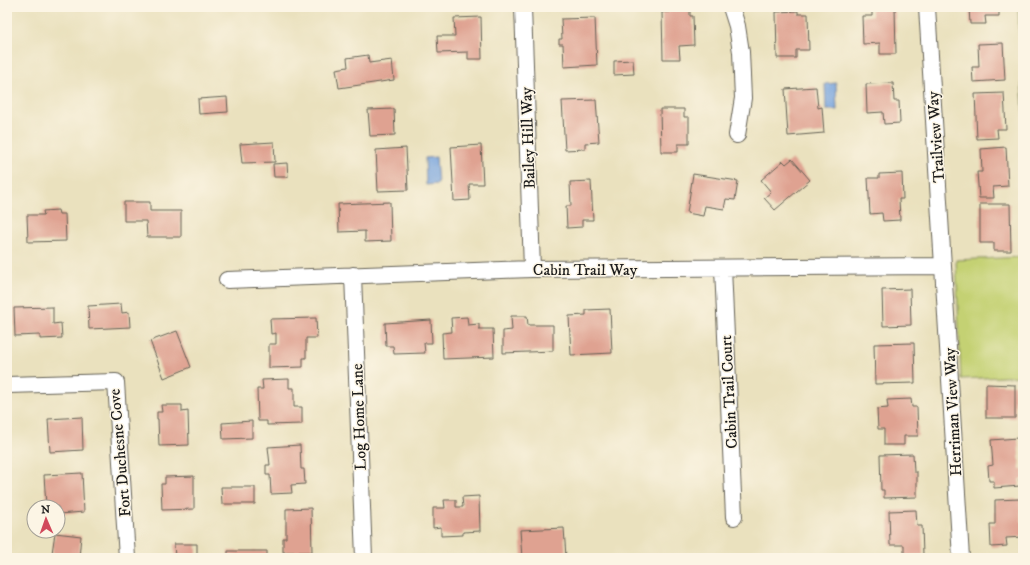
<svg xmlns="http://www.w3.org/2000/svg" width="1030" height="565" font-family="'IM FELL DW Pica',serif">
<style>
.green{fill:#c4d173;stroke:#707648}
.water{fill:#74a2dd;stroke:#485f7c}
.building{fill:#dfa291}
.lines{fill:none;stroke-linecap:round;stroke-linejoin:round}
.street-casing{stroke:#646155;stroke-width:18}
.street{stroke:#fff;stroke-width:16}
.labels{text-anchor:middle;stroke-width:3;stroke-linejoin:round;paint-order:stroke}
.street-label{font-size:16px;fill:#1c1c1c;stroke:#fcf5e5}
</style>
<rect width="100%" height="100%" fill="#fcf5e5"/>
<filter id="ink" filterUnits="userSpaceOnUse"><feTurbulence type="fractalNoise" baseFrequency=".025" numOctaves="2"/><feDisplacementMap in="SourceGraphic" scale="8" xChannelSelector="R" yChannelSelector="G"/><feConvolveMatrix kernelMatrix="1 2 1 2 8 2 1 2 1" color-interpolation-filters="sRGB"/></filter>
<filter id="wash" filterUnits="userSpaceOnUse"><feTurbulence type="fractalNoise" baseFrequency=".012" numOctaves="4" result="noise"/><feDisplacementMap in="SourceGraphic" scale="16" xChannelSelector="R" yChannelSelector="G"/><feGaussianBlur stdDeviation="0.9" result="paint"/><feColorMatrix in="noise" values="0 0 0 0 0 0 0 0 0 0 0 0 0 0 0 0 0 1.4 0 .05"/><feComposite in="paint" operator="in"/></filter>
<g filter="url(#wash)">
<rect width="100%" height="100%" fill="#eae1be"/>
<path class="green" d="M1018,7h5v104z
M1023,257v119l-62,3 -5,-119z"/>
<path class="water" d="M836,83l1,27h-11l-1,-26z
M436,157l2,27 -12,1 -1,-27z"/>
<g id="blocks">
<path class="building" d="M669,7h21v9h3l1,29 -15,1 1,13h-17l-1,-47h7z
M969,7h30v9h-14l1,8h-16z
M872,8h23l1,46h-16v-11l-17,1 -1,-28h10z
M798,11v3h10l1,36h-13v8h-19l-1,-46z
M481,17l1,42h-14v-7l-30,1 -1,-17h18l-1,-18z
M595,18l2,47 -33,2 -1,-23h-4v-5h3l-1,-20z
M1003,43l2,37 -32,2 -1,-15h7l-1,-23z
M368,55l1,8 23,-3 2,20 -55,8 -3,-19 12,-2 -1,-9z
M633,60l1,14 -20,1v-14z
M893,83l1,18h5l1,22 -16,1 -1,-12 -16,1 -1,-29z
M816,87l2,21 4,-1 2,26 -36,3 -3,-47z
M1004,93l2,36h-9l1,9 -21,1 -2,-45z
M227,97l1,15 -29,2 -1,-15z
M596,100l3,42 -14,1v6l-20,1 -3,-49z
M394,109l1,26 -25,1 -2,-26z
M660,109h24v8h5v27h-11v8h-17z
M274,142l1,20 -33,1 -2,-19z
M481,145l2,39h-14l1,16 -16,1 -3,-54z
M1006,147l2,39 -15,1 1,11h-15l-2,-26h5l-1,-23z
M406,148l2,42 -30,1 -2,-41z
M792,159l18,21 -35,30 -11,-12 7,-6 -10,-12 22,-19 3,3z
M287,163l1,14h-14l-1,-13z
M902,173l1,26h-4l1,21 -17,1 -1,-8 -12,1 -2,-36h11v-4z
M693,174l45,7 -3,19 -9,-1 -2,10 -19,-3 -2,10 -16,-3z
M591,181l2,39h-11v7l-15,1 -1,-22h5l-1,-24z
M124,202h26v9h31v26h-34l-1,-16h-22z
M390,202l1,39 -26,1v-11l-26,1 -1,-28z
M980,204h30l1,47h-17v-8h-14z
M58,210l1,4h6l1,27 -38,1 -1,-27h17l-1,-4z
M910,289l1,36 -28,1 -1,-36z
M121,304l1,9 7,-1 1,15 -41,2 -1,-23z
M53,307v17l8,-1 1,15 -22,1v-4l-25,1 -1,-28z
M610,309l2,44 -41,2 -2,-39 17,-1v-5z
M511,316h16l1,9h25v26l-50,2v-22l9,-1z
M467,317l1,8 11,-1v5h14l1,28 -51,2 -1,-26 10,-1 -1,-14z
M316,318l1,20h-11v20h-3v9l-34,1v-24h7v-11l-5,1 -1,-15z
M431,320l1,23h-8l1,10 -31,1 -1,-8h-7l-1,-23z
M177,331l14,36 -27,11 -14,-37z
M914,343l1,40 -40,1 -1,-40z
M289,379v9h5v19h8v17l-35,1v-4h-9l-1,-32h6l-1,-9z
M986,384l29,1v33h-29z
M911,399l1,8h5l1,29h-14v9h-20v-16h-6l-1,-20 11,-1 -1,-8z
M161,405h21v7l6,-1 1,34 -30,1 -1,-27h-1v-7h5z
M82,417l1,33 -33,2 -2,-33z
M252,421v17l-29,1 -1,-16z
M1018,438l2,31h3v10h-4l1,7 -26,2v-7h-5l-1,-15 5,-1 -2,-25z
M300,445l1,24h3l1,15 -14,1 1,8 -21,1 -1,-19h-4v-10h4l-2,-18z
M913,454l1,18h3v25l-33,1v-8h-3l-1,-35z
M82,473l2,39 -26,2v-7l-12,-1 -2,-31z
M194,476v33l-32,1 -1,-26h4v-7z
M221,487h34v17h-33z
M479,496l1,35 -17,1v3l-22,1v-9l-8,1v-20h12l-1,-8h12v7h7l-1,-10z
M1020,499l1,22h2v16l-17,1 1,8 -16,1 -1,-23h5v-24z
M311,508l1,44h-29v-14h3v-29z
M916,510l1,16h5l1,29 -19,1v-11h-14l-1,-34z
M564,528l2,29 -44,1 -2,-28z
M55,533l26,3 -2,22h-26l1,-4 -2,-1z
M174,544h23v14h-22z
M228,551h39v7h-39z"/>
</g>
</g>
<g filter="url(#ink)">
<use href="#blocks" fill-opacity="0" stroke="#646155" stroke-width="1"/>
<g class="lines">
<g class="street-casing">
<path id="street" d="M523,7l9,262
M731,7l6,19 4,26 2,46 -6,37
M927,7l34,551
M723,268l11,249
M353,275l11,283
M227,280l305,-11 411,-3
M7,385l109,-3 11,176"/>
</g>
<use href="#street" class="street"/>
</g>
</g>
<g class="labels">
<g class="street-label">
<text transform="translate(935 137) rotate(-94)" y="6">Trailview Way</text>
<text transform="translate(527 138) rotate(-92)" y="6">Bailey Hill Way</text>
<text x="585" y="275">Cabin Trail Way</text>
<text transform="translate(728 392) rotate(-93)" y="6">Cabin Trail Court</text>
<text transform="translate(952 412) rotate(-93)" y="6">Herriman View Way</text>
<text transform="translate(358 417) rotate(-92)" y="6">Log Home Lane</text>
<text transform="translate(119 453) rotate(-95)" y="6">Fort Duchesne Cove</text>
</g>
</g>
<rect width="1030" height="565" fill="none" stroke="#fcf5e5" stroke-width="24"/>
<g transform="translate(46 519) rotate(358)"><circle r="19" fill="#fcf5e5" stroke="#a29e95"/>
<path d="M0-3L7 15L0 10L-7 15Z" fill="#d1495b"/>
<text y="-6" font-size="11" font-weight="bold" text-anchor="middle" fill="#1c1c1c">N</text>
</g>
</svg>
